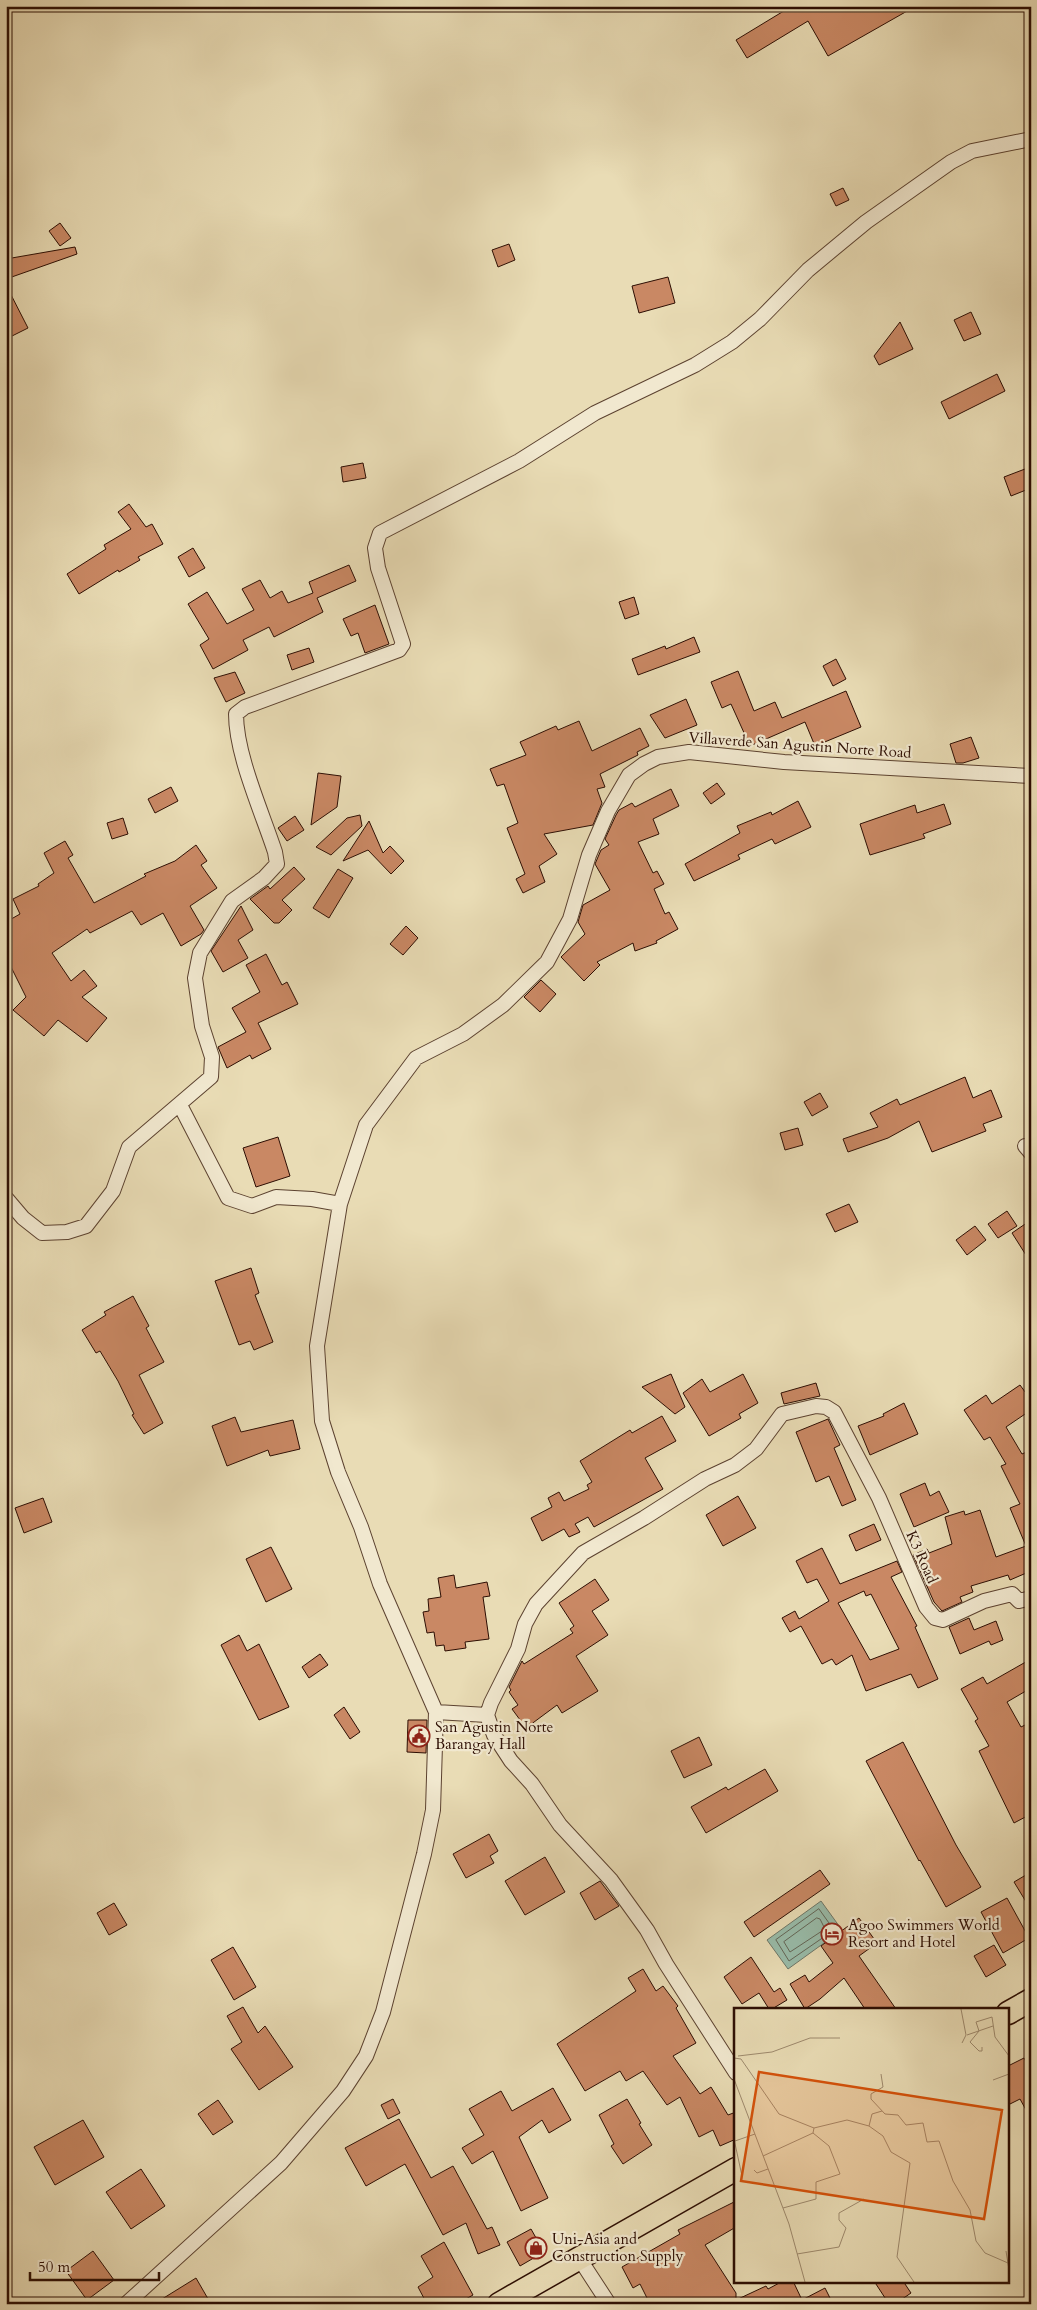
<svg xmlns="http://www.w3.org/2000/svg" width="1037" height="2310" font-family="Cardo,serif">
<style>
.water{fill:#98bcaa;stroke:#6d7667}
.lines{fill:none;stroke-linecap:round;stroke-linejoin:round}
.shore{stroke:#626556;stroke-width:1}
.building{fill:#c98864;stroke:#2d0e03;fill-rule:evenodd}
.minor-casing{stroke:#5c4230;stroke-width:16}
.trunk-casing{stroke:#2d0e03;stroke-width:25}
.minor{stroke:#f1e8cf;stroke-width:14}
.trunk{stroke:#e9dcb5;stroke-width:22}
.labels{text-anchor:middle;stroke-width:4.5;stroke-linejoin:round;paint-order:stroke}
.street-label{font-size:15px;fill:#2d0e03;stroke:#f1e8cf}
.poi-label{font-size:15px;fill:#2d0e03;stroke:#f1e8cf;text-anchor:start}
.inset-road{fill:none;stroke:#9e8a6e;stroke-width:1}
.view{fill:#d5520b;fill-opacity:0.15;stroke:#d5520b;stroke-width:2.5}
.inset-edge{fill:none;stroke:#2d0e03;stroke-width:2.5}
</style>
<rect width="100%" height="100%" fill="#e9dcb5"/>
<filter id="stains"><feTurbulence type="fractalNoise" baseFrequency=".004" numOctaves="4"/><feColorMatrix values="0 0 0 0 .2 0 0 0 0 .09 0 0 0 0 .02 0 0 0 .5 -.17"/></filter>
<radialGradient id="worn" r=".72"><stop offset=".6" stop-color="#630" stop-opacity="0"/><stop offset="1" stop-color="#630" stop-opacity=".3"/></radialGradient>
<path class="water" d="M821,1901l21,29 -54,39 -21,-29z"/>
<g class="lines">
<path class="shore" d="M819,1909l15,21 -45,31 -13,-21z
M817,1918l3,1 5,10 -35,23 -6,-10z"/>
</g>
<path class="building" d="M792,6h124l-88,50 -20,-35 -61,37 -11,-18z
M843,188l6,12 -13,6 -6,-12z
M60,223l11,15 -11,8 -11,-15z
M509,244l6,16 -17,7 -6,-17z
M75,247l2,7 -71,25v-20z
M668,277l7,26 -36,10 -7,-27z
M6,285l22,43 -22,11z
M971,312l10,22 -17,7 -10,-21z
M900,322l13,27 -34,16 -5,-9z
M997,374l8,17 -56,28 -8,-17z
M363,463l3,15 -23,4 -2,-15z
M1025,469l6,19 -20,8 -7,-19z
M129,504l17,23 6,-3 11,20 -25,13 2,3 -21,12 -1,-2 -39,24 -12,-20 39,-25 -2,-4 27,-16 -13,-17z
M193,548l12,20 -16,9 -11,-20z
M349,565l7,16 -39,17 6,14 -49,25 -5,-10 -26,13 5,10 -35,19 -13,-24 9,-6 -21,-35 19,-12 20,32 27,-14 -12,-21 18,-9 10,18 12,-7 6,12 25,-10 -4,-11z
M634,597l5,17 -14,5 -6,-17z
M375,605l14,39 -24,9 -7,-20 -7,3 -8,-17z
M694,637l6,15 -62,23 -6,-16 33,-13 1,3z
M309,648l5,14 -22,8 -5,-15z
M836,659l10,20 -13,7 -10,-20z
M738,671l16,40 21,-9 7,16 64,-27 15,36 -46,19 -10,-24 -55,24 -19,-42 -9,4 -11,-26z
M235,672l10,21 -19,9 -12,-24z
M686,699l11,26 -32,13 -15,-23z
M579,721l13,30 48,-23 9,18 -12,6 1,3 -38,19 5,13 -8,2 5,14 -9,22 -49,9 13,20 -18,12 6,16 -22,11 -7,-14 9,-5 -18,-46 11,-5 -14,-39 -7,2 -7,-17 36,-14 -6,-13 36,-16 2,4z
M971,737l8,21 -16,5h-7l-6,-19z
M318,773l23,3 -4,31 -26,18z
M717,783l8,11 -14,10 -8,-11z
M171,787l7,14 -23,12 -7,-14z
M671,789l8,17 -26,13 6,15 -21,8 15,31 4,-2 7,13 -10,5 11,25 4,-2 9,17 -22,12 1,2 -22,8 -2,-8 -36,19 3,3 -16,16 -23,-24 24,-23 -7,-12 5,-17 27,-15 -15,-26 6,-14 8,-5 -4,-6 11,-24 3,-5 13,-7 3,4z
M798,801l13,26 -36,17 -3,-5 -34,16 2,4 -46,22 -9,-17 55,-31 -3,-7 34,-14 1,3z
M944,804l7,20 -28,10 2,4 -55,17 -10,-31 55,-19 2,8z
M360,815l2,11 -31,29 -15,-8 31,-29z
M295,816l9,14 -17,11 -9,-13z
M123,818l5,16 -16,5 -5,-16z
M369,821l14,32 7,-7 14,15 -13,13 -23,-24 -25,11z
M65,841l8,14 -5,3 26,45 52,-27 -2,-2 31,-13 21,-16 11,16 -6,4 16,23 -27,18 14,24 -3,4 -20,12 -18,-33 -22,12 -9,-14 -42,22 -3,-4 -35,24 19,28 13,-11 13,16 -15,11 25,21 -20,24 -29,-22 -14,16 -31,-26 13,-13 -20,-40v-35l14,-8 -7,-15 26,-13 -1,-2 16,-11 -10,-20z
M294,867l11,12 -23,21 10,10 -13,13h-5l-24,-24 18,-13 2,3z
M338,869l15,9 -24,40 -16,-10z
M241,906l12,24 -15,10 10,18 -25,14 -12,-21z
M406,926l12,12 -15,17 -13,-11z
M266,954l16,31 5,-3 11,22 -40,19 13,26 -19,10 -2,-4 -23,13 -9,-21 28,-15 -14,-24 28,-16 -14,-27z
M541,980l15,14 -16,18 -16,-15z
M965,1077l8,21 18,-8 11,27 -19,7 3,7 -54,21 -13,-31 -31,17 -40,14 -5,-13 35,-12 -8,-14 27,-14 3,6z
M820,1093l8,14 -16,9 -8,-14z
M798,1128l5,17 -18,5 -5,-17z
M278,1137l12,39 -34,11 -13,-39z
M849,1204l9,18 -23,10 -9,-18z
M1007,1211l10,15 -19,12 -10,-14z
M1031,1220v43l-19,-30z
M975,1226l11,14 -19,15 -11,-15z
M251,1268l8,25 -4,2 18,47 -19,8 -4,-9 -11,4 -24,-64z
M133,1296l16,30 -3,2 18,34 -25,13 24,48 -19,11 -12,-19 2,-1 -16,-33 -18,-30 -4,2 -14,-23 24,-15 -2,-3z
M671,1374l14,33 -10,7 -33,-27z
M743,1374l15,29 -19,11 2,4 -32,18 -26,-43 19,-14 8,13z
M816,1383l4,13 -36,8 -3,-11z
M1020,1385l11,15v10l-25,17 16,27 9,-4v121l-21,9 -2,-5 -37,11 2,6 -13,5 2,5 -20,9 -8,-9 -21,-47 14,-6 2,4 23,-9 -7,-27 19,-6 1,4 15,-5 16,47 30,-11 -16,-38 10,-4 -19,-38 5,-2 -16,-27 -6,3 -20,-30 22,-15 6,9z
M904,1403l14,31 -48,21 -12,-29 26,-10 -1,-2z
M662,1416l14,25 -31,17 18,31 -69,38 -6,-10 -13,7 5,8 -11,5 -5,-8 -22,12 -11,-23 21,-11 -4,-9 11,-6 5,9 25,-12 -2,-4 5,-3 -12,-21 50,-31 2,3z
M235,1417l6,15 52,-12 7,29 -30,7 -2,-6 -41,16 -15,-40z
M828,1419l12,26 -6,3 22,52 -14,6 -13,-30 -13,6 -20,-50z
M925,1483l5,13 9,-5 10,21 -35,15 -14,-33z
M738,1496l18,32 -33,18 -17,-31z
M43,1498l9,24 -28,11 -9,-25z
M874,1524l7,16 -25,11 -7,-16z
M271,1547l21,42 -26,13 -20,-43z
M822,1548l18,36 57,-23 5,11 -11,5 26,49 -2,1 23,52 -20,9 -7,-14 -45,17 -14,-36 -16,10 -4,-6 -10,5 -21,-38 -11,6 -8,-14 13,-7 4,8 30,-18 -12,-22 -10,4 -11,-22zM864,1591l2,5 5,-2 28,55 -29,11 -32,-57z
M454,1575l2,13 31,-6 3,14 -7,1 6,42 -24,3 1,6 -21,3 -1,-6 -8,1 -2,-14 -7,1 -4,-21 6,-1 -1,-12 13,-2 -3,-19z
M595,1579l14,21 -17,11 16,24 -32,21 22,35 -36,22 -5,-8 -31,23 -14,-19 6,-4 -9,-13 2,-2 -2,-3 13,-26 2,3 49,-31 -3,-4 4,-3 -15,-23z
M969,1618l5,12 22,-9 7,19 -12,5 -2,-4 -29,13 -11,-27z
M239,1635l8,16 12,-7 30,63 -30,13 -38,-75z
M320,1654l8,11 -19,13 -7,-11z
M1031,1659v29l-24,14 14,25 10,-5v92l-17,9 -35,-72 10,-5 -14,-25 3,-2 -17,-30 22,-12 4,7z
M344,1707l16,25 -10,7 -16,-24z
M408,1720h19l-1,33 -19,-1z
M699,1737l13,28 -28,13 -13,-27z
M903,1742l53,103 25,42 -35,20 -26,-47 -1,1 -53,-100z
M765,1769l13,22 -72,42 -15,-26 35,-20 2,3z
M489,1834l9,17 -8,5 4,7 -28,15 -13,-24z
M545,1857l20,35 -40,23 -20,-34z
M820,1870l10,14 -76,53 -10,-15z
M1031,1872v38l-17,-28z
M600,1881l19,25 -24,14 -15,-27z
M1007,1898l22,40 -26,15 -22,-41z
M114,1903l13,22 -18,10 -12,-22z
M859,1918l18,25 -18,13 37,53h-31l-21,-31 -24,21 -15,10 -15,-25 15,-9 4,7 24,-19 -12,-17z
M994,1945l12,20 -20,12 -12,-21z
M233,1947l23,40 -22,13 -23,-40z
M751,1957l23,35 6,-4 7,12 -15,9h-3l-10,-16 -17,11 -18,-27z
M643,1969l13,22 7,-5 15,20 -2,2 20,35 -23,13 27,38 11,-7 17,28 8,-3v27l-16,7 -7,-16 -14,7 -19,-40 -13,8 -24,-34 -17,10 -6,-10 -35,20 -28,-47 79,-53 -8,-13z
M243,2007l15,26 7,-7 28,41 -34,23 -28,-41 11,-7 -15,-26z
M1024,2058l7,13v48l-11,-20 -12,6v-39z
M553,2088l18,32 -22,13 -7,-13 -23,17 29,61 -27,13 -28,-60 -21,13 -10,-16 22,-13 -15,-26 32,-18 11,20z
M393,2099l7,14 -12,6 -7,-14z
M627,2099l14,24 -2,1 13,21 -29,19 -12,-18 3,-2 -15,-29z
M218,2100l15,22 -20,13 -15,-21z
M399,2119l32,59 22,-12 34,63 5,-2 8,18 -22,9 -12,-31 -23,12 -38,-71 -39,22 -21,-38z
M83,2120l21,37 -49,28 -21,-38z
M141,2169l24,37 -34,23 -25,-37z
M736,2201v26l-31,18 31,48v7l30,-14 2,3 15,-8h10l9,19 23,-12 8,16h-183l-10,-20 -7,4 -11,-21 58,-33 -2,-4z
M531,2229l13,23 -24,14 -13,-24z
M444,2242l29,53 -16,9h-30l-9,-17 15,-10 -12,-21z
M93,2251l21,29 -27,20 -21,-29z
M196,2278l15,26h-57z
M874,2281h29l8,12 -16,11h-6z"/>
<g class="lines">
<g class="minor-casing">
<path id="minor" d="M180,1105l48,93 24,8 24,-9 36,2 28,5
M1025,1146l6,7
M6,1198l17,20 19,15 25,-1 19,-6 27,-35 16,-44 82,-70 1,-20 -10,-31 -7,-48 5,-25 32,-52 32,-23 13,-14 -2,-12c-13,-40 -39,-97 -39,-138l9,-7 154,-57 4,-6 -25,-76 -3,-20 5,-15 139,-72 76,-48 100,-48 37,-23 28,-23 48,-49 58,-48 85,-60 21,-11 59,-12
M436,1712l51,3 7,20 17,26 21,23 28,41 51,55 36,50 19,34 70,109
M487,1715l4,-12 27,-54 7,-25 11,-20 47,-51 61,-35 61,-39 30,-14 21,-16 26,-35 34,-8 10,1 8,5 45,86 47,109 9,11 8,2 41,-19 28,-7 7,7 12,-3
M579,2258l30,46
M126,2304l155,-141 62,-72 23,-35 17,-44 41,-158 9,-44 3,-98 -56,-128 -19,-57 -23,-55 -16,-51 -5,-75 23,-142 26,-79 50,-67 47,-24 40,-29 44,-43 23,-43 19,-64 19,-44 21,-36 15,-11 14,-7 31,-5 95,10 247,14"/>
</g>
<g class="trunk-casing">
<path id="trunk" d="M1008,2013l23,-13
M499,2304l237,-135"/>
</g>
<use href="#minor" class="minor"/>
<use href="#trunk" class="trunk"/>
</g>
<defs>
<g id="civic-ring" transform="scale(1.125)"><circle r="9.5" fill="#f1e8cf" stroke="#8f2418" stroke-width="1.5"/><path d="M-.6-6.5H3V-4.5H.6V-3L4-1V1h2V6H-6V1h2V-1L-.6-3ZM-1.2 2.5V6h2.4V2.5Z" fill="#8f2418"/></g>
<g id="hotel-ring" transform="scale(1.125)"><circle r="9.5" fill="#f1e8cf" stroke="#8f2418" stroke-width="1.5"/><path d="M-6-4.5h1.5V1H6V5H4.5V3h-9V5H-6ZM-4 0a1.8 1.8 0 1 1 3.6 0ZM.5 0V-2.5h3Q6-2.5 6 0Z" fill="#8f2418"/></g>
<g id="shop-ring" transform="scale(1.125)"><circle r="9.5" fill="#f1e8cf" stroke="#8f2418" stroke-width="1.5"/><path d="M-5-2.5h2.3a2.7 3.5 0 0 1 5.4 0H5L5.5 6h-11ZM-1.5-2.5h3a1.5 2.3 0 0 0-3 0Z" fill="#8f2418"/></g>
</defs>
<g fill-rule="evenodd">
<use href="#civic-ring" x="419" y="1736"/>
<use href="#hotel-ring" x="832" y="1934"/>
<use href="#shop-ring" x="536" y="2248"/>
</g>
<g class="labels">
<g class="street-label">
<text transform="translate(800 745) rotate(4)" y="5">Villaverde San Agustin Norte Road</text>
<text transform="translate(922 1557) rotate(66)" y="5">K3 Road</text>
</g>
<g class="poi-label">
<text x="435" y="1732">San Agustin Norte<tspan x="435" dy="17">Barangay Hall</tspan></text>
<text x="848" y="1930">Agoo Swimmers World<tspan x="848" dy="17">Resort and Hotel</tspan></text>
<text x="552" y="2244">Uni-Asia and<tspan x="552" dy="17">Construction Supply</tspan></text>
</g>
</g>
<g transform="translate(734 2008)">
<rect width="275" height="275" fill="#e9dcb5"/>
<path class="inset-road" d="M227,1l5,26 -4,8M245,23l-3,-9 16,-5 3,20 14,19M245,23l-9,11 9,9h3v-4M233,27l26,-9M4,48l34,-4 38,-14h30M0,50l7,1 38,55 35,14 33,-8 22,6 14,10 8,16 19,11 -13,94 17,25M147,66l2,13 -12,7v5l14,15 13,1 8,10 17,-2 4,19 12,-1 14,40 17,29 6,31 9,12 23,10M0,71l55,145 16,58M259,72l16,-6M135,118l3,-12 10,-3M0,131l8,37M1,133l20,-7M29,148l50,-23 1,-5M20,162l3,3 11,-4M49,200l33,-9v-17l24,-8 -11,-28 -16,-13M272,243l3,19M63,246l42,-7 7,-19 -7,-8v-7l25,-14"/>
<path class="view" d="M25,64l243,38 -18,109 -243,-38z"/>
<rect width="275" height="275" class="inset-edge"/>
</g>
<rect width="1037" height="2310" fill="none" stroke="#e9dcb5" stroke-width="25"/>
<rect x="8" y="8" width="1022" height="2295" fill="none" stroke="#2d0e03" stroke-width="2.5"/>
<rect x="12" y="12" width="1012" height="2285" fill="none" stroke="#2d0e03"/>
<path d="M30 2272v8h129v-8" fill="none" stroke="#2d0e03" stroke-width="2.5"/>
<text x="38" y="2272" font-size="15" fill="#2d0e03" stroke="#f1e8cf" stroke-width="4" paint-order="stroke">50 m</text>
<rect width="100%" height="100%" filter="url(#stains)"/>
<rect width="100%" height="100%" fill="url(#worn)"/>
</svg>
